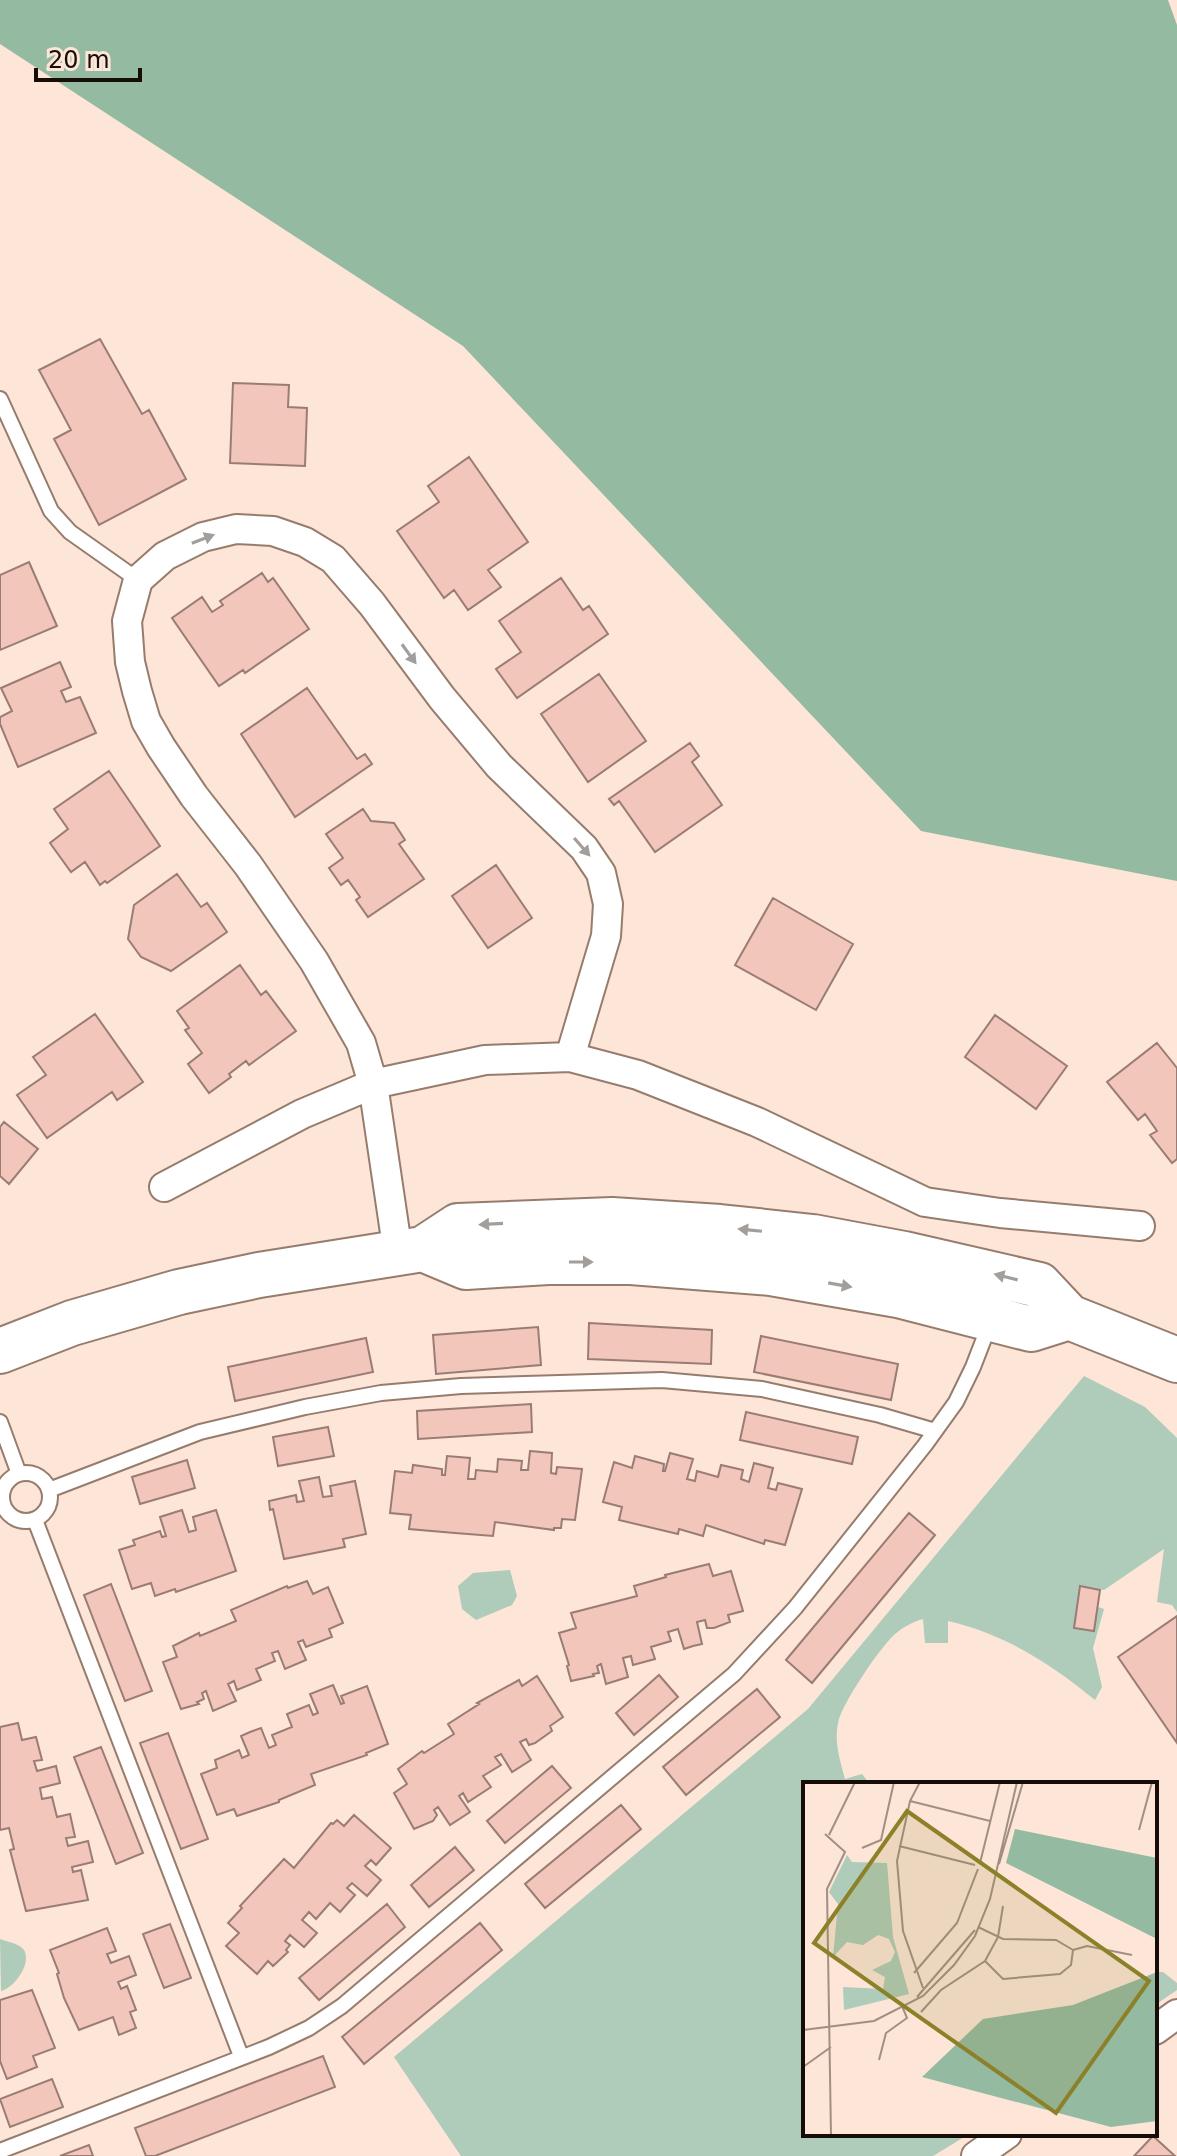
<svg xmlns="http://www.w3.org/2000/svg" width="1177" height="2156" font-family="'DejaVu Sans',sans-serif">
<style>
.green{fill:#aeccb9}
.forest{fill:#94baa2}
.building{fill:#f2c6ba;stroke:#9a7c74;stroke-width:2}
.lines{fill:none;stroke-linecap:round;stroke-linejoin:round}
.lane-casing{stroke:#967c6d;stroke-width:18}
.street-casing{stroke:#967c6d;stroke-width:32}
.primary-casing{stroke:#967c6d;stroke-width:48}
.lane{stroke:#fff;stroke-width:14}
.street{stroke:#fff;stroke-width:28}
.primary{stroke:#fff;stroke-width:44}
.oneway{fill:#a29e9c}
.inset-road{fill:none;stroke:#a18f84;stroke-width:2}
.view{fill:#8c8129;fill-opacity:0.15;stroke:#8c8129;stroke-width:4}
.inset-edge{fill:none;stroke:#170d08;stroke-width:4}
</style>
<rect width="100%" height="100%" fill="#fde5d7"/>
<path class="green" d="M1084,1376l61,31 32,31v174l-5,-7 -15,-3 7,-53 -60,41 -24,-3 -6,41 20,3 4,-24 6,2 -11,39 9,39 -7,13c-44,-36 -90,-66 -147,-79v22h-23l-2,-24c-11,3 -24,10 -32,19 -13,13 -50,67 -53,85 -4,19 2,37 7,56l17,-5 8,10h-65v350h164l-36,22h-472l-67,-99 414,-348z
M510,1570l7,26 -5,9 -36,15 -14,-11 -4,-23 15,-13z
M0,1939c7,3 19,4 24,11 8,14 -10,38 -23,41z
M1155,1972h8l14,11v7l-22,15z"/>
<path class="forest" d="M0,0h1168l9,25v856l-256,-50 -458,-485 -463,-302z"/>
<path class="building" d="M100,339l42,75 7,-4 37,69 -87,46 -45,-86 17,-9 -32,-60z
M233,383l56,2 -1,22 19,1 -2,58 -75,-3z
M469,457l59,85 -40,28 13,17 -33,23 -14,-20 -10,8 -47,-67 42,-29 -11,-16z
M29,562l28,64 -57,24v-75z
M262,573l6,9 5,-4 36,51 -64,44 -2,-3 -24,16 -47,-68 30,-21 10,15 11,-7 -3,-4z
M561,578l22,32 6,-4 19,28 -91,64 -21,-29 25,-17 -22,-31z
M60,662l11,25 -10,4 5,11 14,-5 16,36 -78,34 -18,-43v-7l12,-6 -11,-23z
M599,674l47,67 -58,41 -47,-68z
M307,688l50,71 8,-5 7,10 -77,53 -54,-83z
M690,743l9,13 -7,6 30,43 -67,47 -36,-51 -5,4 -5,-6z
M109,771l51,75 -53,37 -2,-2 -5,4 -15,-23 -14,10 -21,-29 18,-14 -14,-20z
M363,809l8,12 23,2 11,17 -6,4 25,35 -56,38 -12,-17 4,-3 -12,-17 -7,5 -12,-17 14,-10 -17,-24z
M496,865l36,53 -44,30 -36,-52z
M177,874l24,33 6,-4 20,29 -56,39 -30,-14 -13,-18 6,-34z
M773,898l80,46 -37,66 -81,-45z
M240,965l21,30 5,-4 30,40 -47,34 -3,-4 -17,13 2,3 -22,16 -21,-29 14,-11 -17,-23 4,-2 -12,-17z
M95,1014l48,68 -26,18 -5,-8 -65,46 -30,-43 29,-20 -13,-18z
M995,1015l72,51 -31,43 -71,-52z
M1157,1043l20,25v91l-5,4 -22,-28 7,-4 -12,-17 -7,6 -31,-38z
M4,1122l34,27 -29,35 -9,-8v-49z
M589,1323l123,7 -1,34 -123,-5z
M538,1327l3,38 -105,9 -3,-39z
M761,1336l137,28 -7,36 -137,-28z
M366,1338l7,34 -138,29 -7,-34z
M531,1404l1,28 -114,7 -1,-28z
M746,1412l112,25 -6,27 -112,-24z
M328,1427l6,29 -56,10 -5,-29z
M530,1451l22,2 -1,20 5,1 1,-7 25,2 -7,51 -13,-1 -1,9h-7v2l-59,-8 -2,14 -38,-3 -46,-4 2,-14 -21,-2 5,-42 17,2 1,-8 29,4v6h3l2,-19 23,2 -2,21h7l1,-9 21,2 1,-13 24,2 -1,9h7z
M670,1453l23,6 -6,20 8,2 2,-10 21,6 3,-12 22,5 -2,9 8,3 5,-19 19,5 -5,20 8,2 2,-7 24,6 -17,56 -20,-5 -1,4 -58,-19 -3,11 -24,-7 -1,5 -59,-14 3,-13 -19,-5 11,-40 18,6 3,-12 29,8 -1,7h2z
M187,1460l8,28 -55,16 -8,-27z
M319,1477l4,20 9,-1 -2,-10 25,-5 11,53 -23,5 2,8 -61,12 -11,-50 -3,1 -1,-9 27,-6 1,7 7,-1 -5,-20z
M182,1510l7,22 7,-2 -3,-13 23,-7 20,61 -60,21 -1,-3 -20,7 -4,-13 -19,6 -13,-39 16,-5 -2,-5 27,-9 2,6 4,-1 -6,-19z
M909,1513l26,22 -123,148 -26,-23z
M709,1564l4,12 18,-5 12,40 -15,4 2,7 -16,6h-7l-2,-8 -8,2 5,22 -9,2 -9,3 -6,-20 -10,3 3,9 -20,6 4,12 -22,6 -2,-9 -8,2 5,19 -22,7 -5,-20 -4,2 2,7 -6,1 1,2 -23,5 -4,-15 2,-1 -10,-32 17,-5 -5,-15 66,-17 -3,-10 32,-9 -1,-2z
M307,1581l6,13 15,-7 15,36 -14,6 3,8 -26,10 -3,-7 -5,2 8,18 -21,9 -7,-18 -6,2 3,8 -19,8 5,11 -24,10 -3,-9 -6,3 8,17 -23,10 -7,-20 -4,2 2,6 -7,3 2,2 -18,5 -18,-47 14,-5 -4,-11 26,-13 1,3 36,-15 -5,-11 56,-24 1,2z
M111,1584l41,107 -27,10 -41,-106z
M1080,1586l20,4 -6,41 -20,-3z
M1177,1616v127l-59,-86z
M659,1675l19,22 -44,38 -18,-22z
M537,1676l26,41 -13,9 2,5 -17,12 -6,2 -3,-6 -6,3 11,18 -19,12 -11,-18 -6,3 6,8 -18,11 8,11 -23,15 -5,-9 -4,3 11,16 -20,13 -12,-18 -4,3 3,5 -4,6 -19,8 -20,-36 13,-9 -9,-15 24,-18 2,2 30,-19 -6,-10 31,-20 -2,-1 42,-23 3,6z
M333,1685l8,19 3,-1 -3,-7 26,-10 21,58 -22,9 1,2 -56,19 4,11 -36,15v2l-42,14 -3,-7 -17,6 -16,-41 16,-6 -2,-8 24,-10 3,8 7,-3 -8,-19 9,-4 11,-4 8,20 7,-3 -4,-10 20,-8 -5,-13 22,-9 4,10 5,-2 -8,-19z
M757,1689l23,28 -94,78 -23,-28z
M18,1723l4,17 14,-3 6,23 -8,1 3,10 19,-5 4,17 -20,5 2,11 10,-2 5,20 13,-3 5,23 -9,1 2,8 20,-5 5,21 -21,5 1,5 8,-2 7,30 -62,11 -16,-61 4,-1 -5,-21 -9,2v-103z
M168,1733l40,106 -27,10 -41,-106z
M101,1747l42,106 -27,11 -42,-107z
M552,1766l19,22 -66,55 -18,-22z
M621,1805l20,24 -96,79 -20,-24z
M354,1815l37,33 -15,17 -5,-5 -6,6 16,14 -14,16 -15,-13 -5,5 8,7 -15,17 -10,-9 -14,16 -7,-7 -7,8 15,13 -13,14 -14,-12 -5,6 5,4 -4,5 2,2 -15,14 -5,-5 -11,13 -31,-28 13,-13 -11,-10 14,-15 -2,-2 44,-47 10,9 37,-45 2,1 4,-4 7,6z
M455,1847l19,23 -45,37 -18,-22z
M387,1904l18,23 -86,73 -20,-22z
M480,1923l22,27 -138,114 -22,-27z
M170,1924l21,54 -27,10 -21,-54z
M107,1928l9,23 -9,3 4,9 18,-7 7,19 -18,7 3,7 6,-3 9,24 -6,2 6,16 -17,7 -6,-18 -34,13 -15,-32 -7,-24 2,-1 -9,-23z
M32,1990l23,58 -22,8 4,11 -30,12 -7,-18v-61z
M323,2056l12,31 -180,69h-9l-11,-28z
M52,2079l11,28 -53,20 -10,-28z
M1153,2136l22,20h-41z
M89,2145l4,11h-33z"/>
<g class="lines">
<g class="lane-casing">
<path id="lane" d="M0,399l51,112 19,21 68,48
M0,1422l19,52
M2 1497a24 24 0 1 1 48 0a24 24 0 1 1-48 0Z
M49,1490l151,-58 105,-25 76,-14 80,-7 201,-6 100,9 118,26 55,16
M35,1520l206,536
M0,2151l269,-104 40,-19 33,-22 392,-332 61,-66 130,-163 31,-43 17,-35 17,-44"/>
</g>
<g class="street-casing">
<path id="street" d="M164,1187l138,-73 71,-30 112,-24 85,-3 68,18 119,47 168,80 75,11 140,13
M398,1253l-25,-169 -12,-41 -47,-82 -66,-96 -54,-69 -33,-49 -15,-26 -9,-30 -7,-29 -3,-41 11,-41 27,-24 38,-19 33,-8 37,2 32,11 28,17 39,45 70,94 57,68 85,82 17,25 7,31 -2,32 -36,121
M1155,2030l22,-16
M976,2156l31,-22"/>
</g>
<g class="primary-casing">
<path id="primary" d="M423,1249l43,18 82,-5h83l140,11 127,22 133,34 38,-12
M0,1351l72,-28 107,-31 80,-17 164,-26 35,-23 154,-6 108,7 93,10 91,17 135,31 30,32 108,43"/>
</g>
<use href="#lane" class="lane"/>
<use href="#street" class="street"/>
<use href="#primary" class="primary"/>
</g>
<defs><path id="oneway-solid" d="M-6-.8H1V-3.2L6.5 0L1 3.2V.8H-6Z" transform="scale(2)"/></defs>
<g class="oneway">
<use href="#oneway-solid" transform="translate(203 539) rotate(-21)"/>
<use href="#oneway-solid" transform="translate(409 654) rotate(54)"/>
<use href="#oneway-solid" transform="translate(582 847) rotate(49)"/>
<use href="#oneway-solid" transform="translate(491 1224) rotate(177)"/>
<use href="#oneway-solid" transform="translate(750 1230) rotate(-174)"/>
<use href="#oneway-solid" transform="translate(581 1262)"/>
<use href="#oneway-solid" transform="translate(1006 1277) rotate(-166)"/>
<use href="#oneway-solid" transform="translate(840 1285) rotate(10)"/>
</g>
<g transform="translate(803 1782)">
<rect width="354" height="354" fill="#fde5d7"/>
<path d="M44,73l5,7 35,1 6,74 16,57 -65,16 -1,-23 40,2 2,-12 -13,-7 19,-9 4,-9 -6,-13 -11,-4 -15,10 -16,-3 -14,15 5,-53 -9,-12z" fill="#aeccb9"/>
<path d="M212,47l142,29v81l-151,-76zM354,190v149l-46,6 -189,-50 61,-58 90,-14z" fill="#94baa2"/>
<path class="inset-road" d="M117,0l-10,19 -13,60 6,70 20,57M107,19l80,20M336,48l13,-48M22,52l20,18 -18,37 4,247M26,53l26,-53M96,64l76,19M59,66l19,-8 13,-58M177,81l20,-81M196,82l24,-82M175,145l25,12 53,1 17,10M270,168l14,-4 45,9M182,179l18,18 57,-5 11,-9 2,-15M111,191l43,-50 21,-54M114,215l58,-67M118,230l20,-22 44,-29 13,-24 5,-31M0,248l71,-9 49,-25 31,-31 21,-29 15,-37 27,-117M76,278l7,-27 21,-15 -5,-12M0,285l28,-20"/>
<path class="view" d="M104,29l242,170 -93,132 -242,-170z"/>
<rect width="354" height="354" class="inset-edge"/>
</g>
<path d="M36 68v12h104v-12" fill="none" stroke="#170d08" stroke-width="4"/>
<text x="48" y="68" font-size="24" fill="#170d08" stroke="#fde5d7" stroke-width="6" paint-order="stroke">20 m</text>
</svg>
